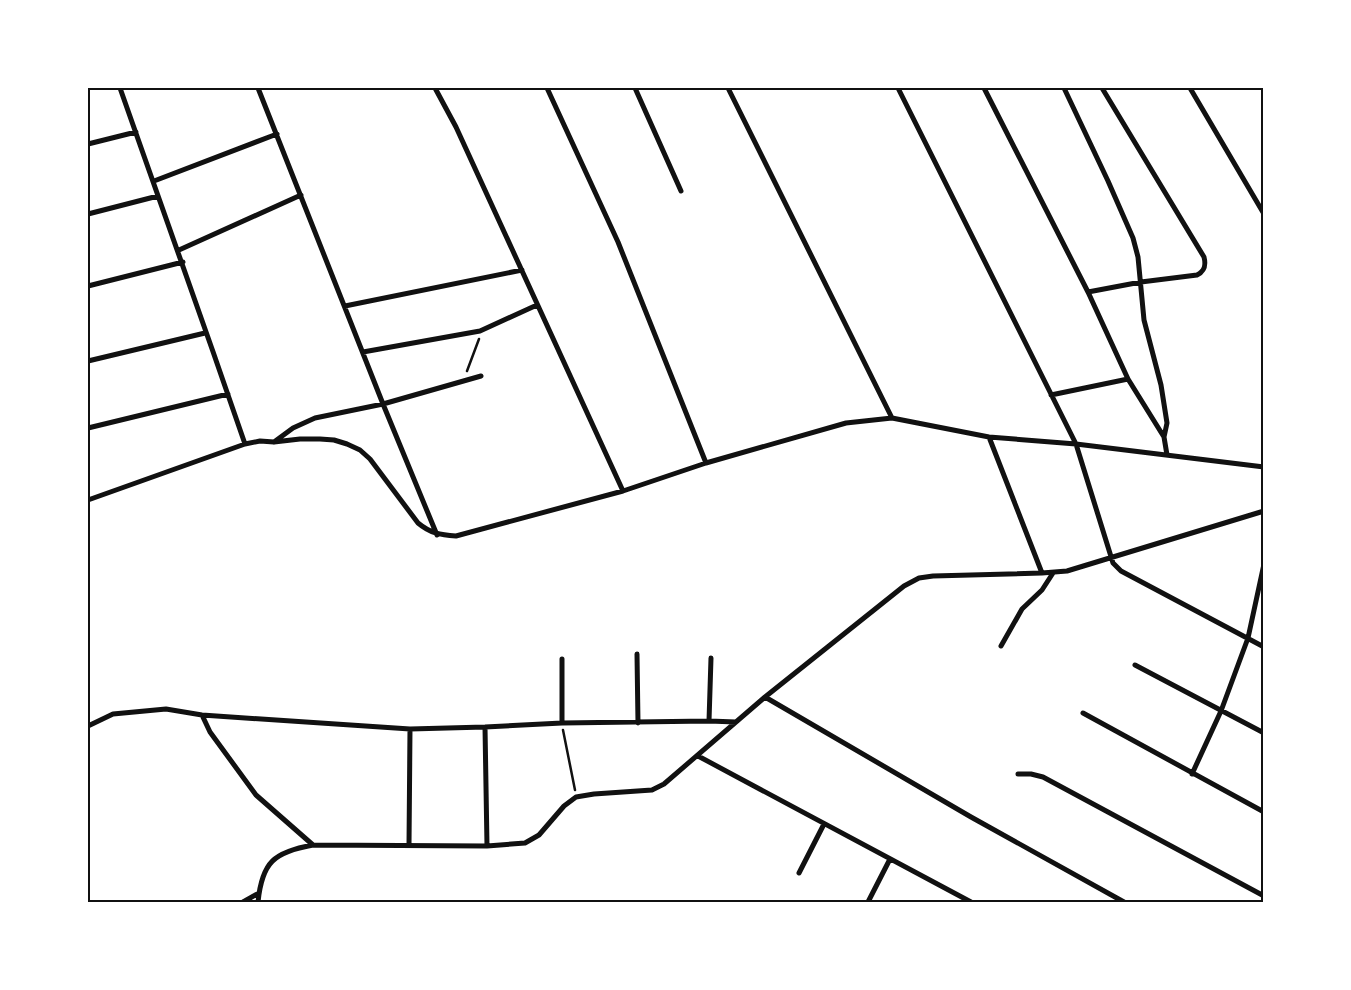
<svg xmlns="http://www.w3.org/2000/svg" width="1351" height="990" font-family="'Work Sans',sans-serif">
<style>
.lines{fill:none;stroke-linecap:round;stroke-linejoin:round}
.path{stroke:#111;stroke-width:2.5}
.minor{stroke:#111;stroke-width:5}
.neatline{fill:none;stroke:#111;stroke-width:2}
</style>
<rect width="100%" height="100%" fill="#fff"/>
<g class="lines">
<path class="path" d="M467,371l12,-32
M563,730l12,60"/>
<path class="minor" d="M120,88c42,118 84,237 125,356
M258,88l125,316 54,131
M435,88l21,39 167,364
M547,88l71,154 88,221
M635,88l46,103
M728,88l164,330
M898,88l178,356 37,119 8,8 143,76
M984,88l104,204 40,87 36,58 3,18
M1064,88l44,93 25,57 5,19 6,63 17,65 6,38 -3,14
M1190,88l74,126
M88,144l48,-12
M154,181l123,-47
M88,214l70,-18
M179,250l122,-55
M88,286l95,-24
M1088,292l53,-10 56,-7c8,-4 9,-10 7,-18l-102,-169
M345,306l177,-36
M363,352l117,-21 57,-26
M88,361l117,-28
M1051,395l77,-16
M88,428l140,-34
M989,437l53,136
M274,442l19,-14 22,-10 68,-14 98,-28
M88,500l157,-56 15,-3 14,1 26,-3h20l14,1 13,4 13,6 10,9 48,64c12,10 22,12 38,13l167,-45 83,-28 140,-40 46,-5 97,19 87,7 188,23
M1001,646l21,-37 20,-19 11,-17
M637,654l1,69
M1135,665l129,68
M765,697l206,120 153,85
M1083,713l181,99
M202,715l8,17 46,63 57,50
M709,721l2,-63
M562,723v-64
M88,726l25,-12 53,-5 36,6 208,14 75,-2 77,-4 147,-2 27,1
M485,727l2,119
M698,756l273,146
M1018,774h13l12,3 221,119
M1192,774l29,-63 27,-73 16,-74
M409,845l1,-116
M799,873l25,-49
M243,902l16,-9
M258,902c4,-40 16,-50 55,-57l174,1 38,-3 14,-8 25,-29 12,-9 18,-3 58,-4 12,-6 101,-87 139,-111 15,-8 14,-2 109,-3 25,-2 197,-60
M868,902l22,-43"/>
</g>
<rect width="1351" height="990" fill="none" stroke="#ffffff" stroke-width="178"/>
<rect x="89" y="89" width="1173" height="812" class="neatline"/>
</svg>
